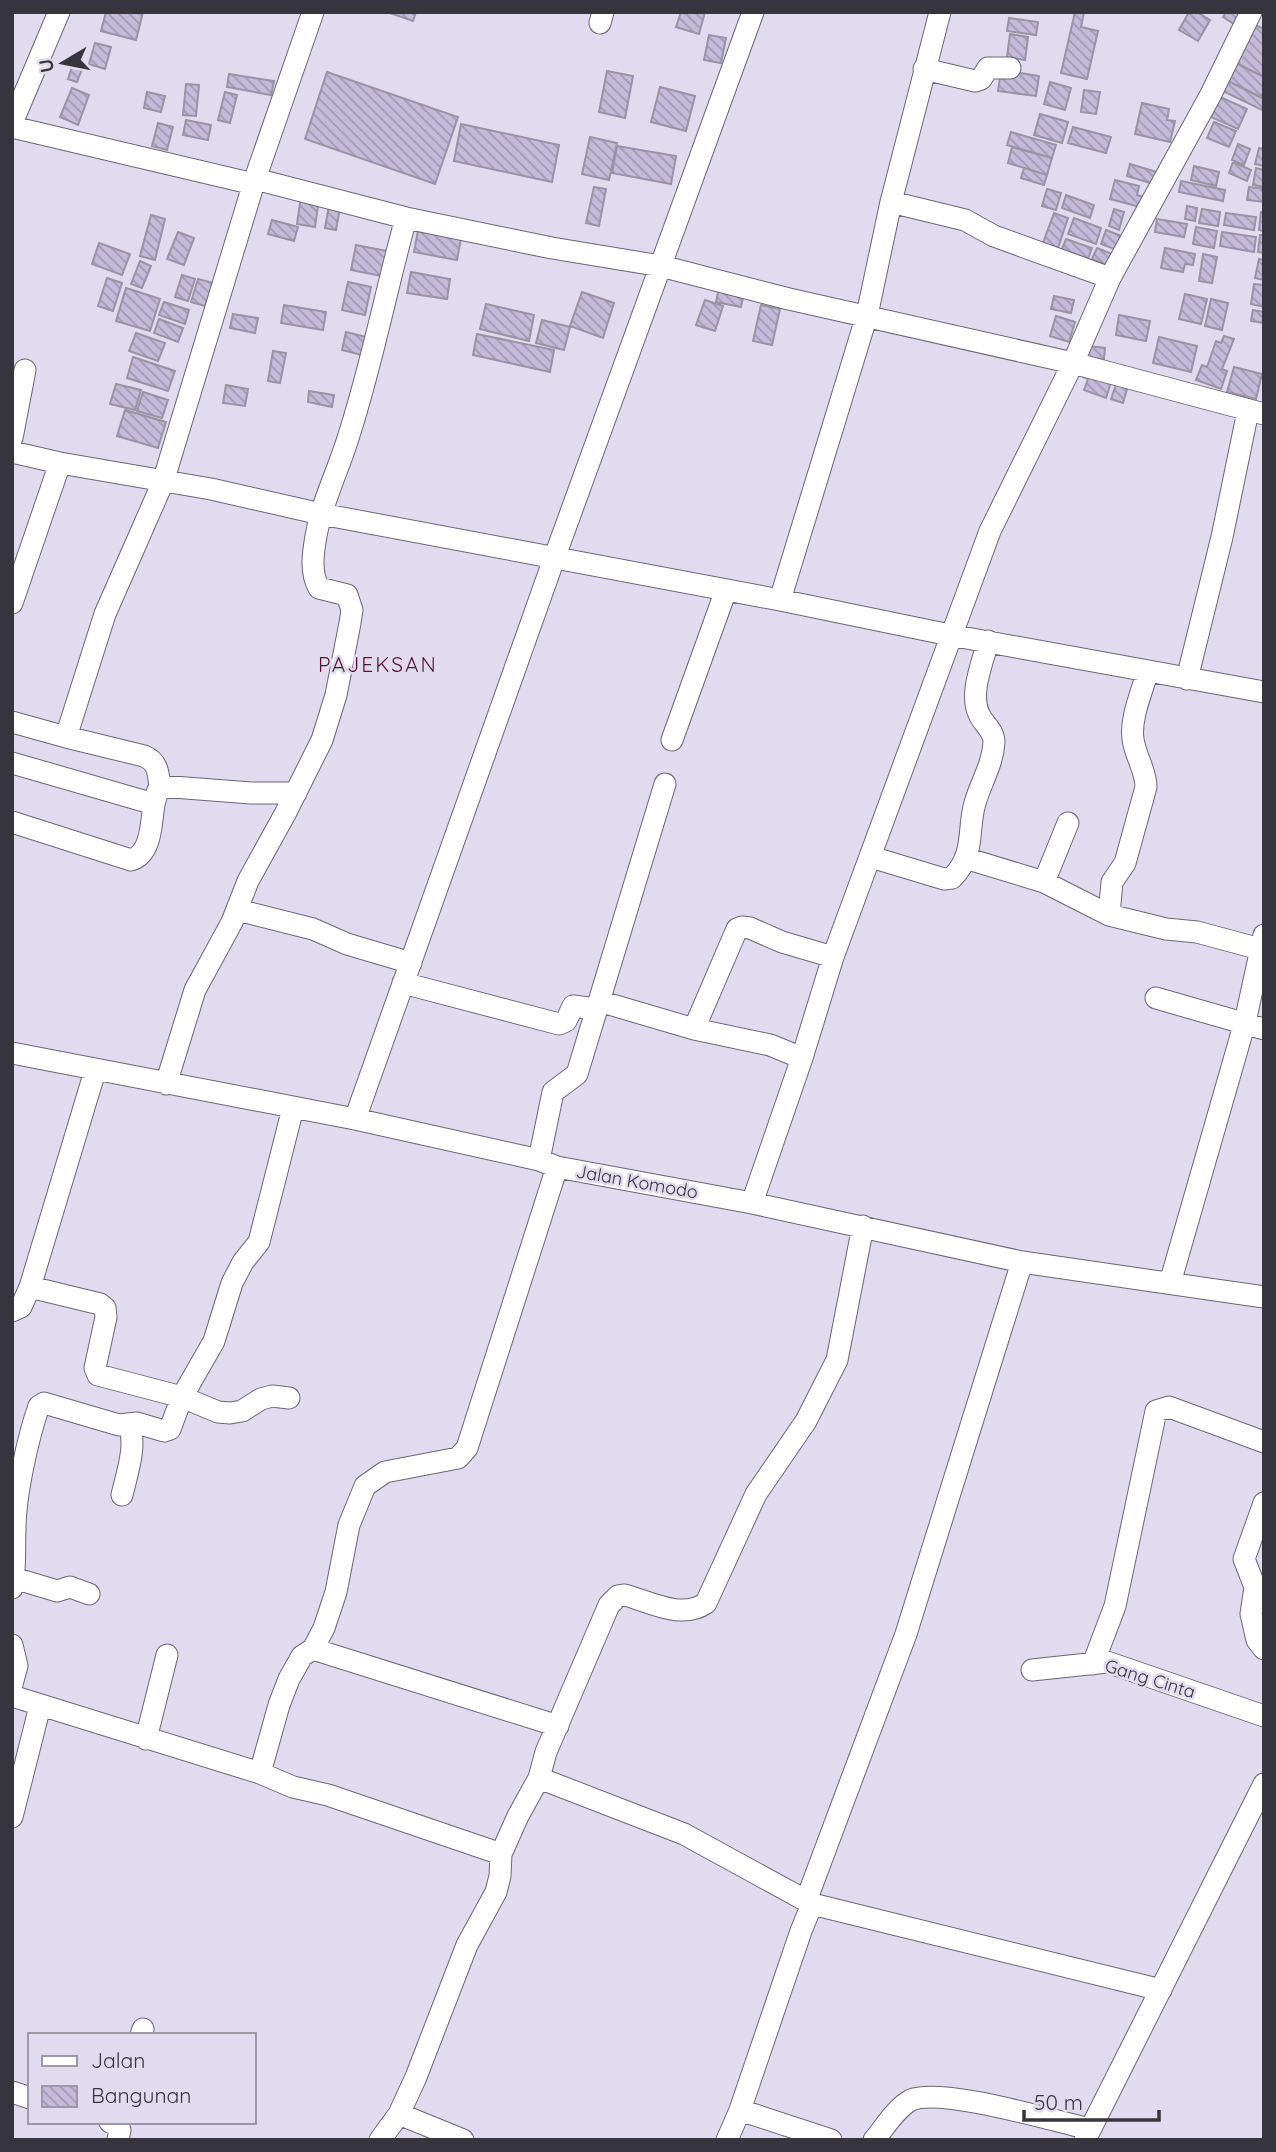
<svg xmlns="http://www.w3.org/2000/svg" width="1276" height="2152" font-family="Quicksand,sans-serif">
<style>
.building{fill:url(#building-back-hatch);stroke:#9893a5;stroke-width:2}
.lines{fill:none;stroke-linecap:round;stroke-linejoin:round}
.minor-casing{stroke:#6b6677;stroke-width:23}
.minor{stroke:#fff;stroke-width:21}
.labels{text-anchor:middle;stroke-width:5;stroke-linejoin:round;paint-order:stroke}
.street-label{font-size:18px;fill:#36343c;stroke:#e0dbee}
.quarter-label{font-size:21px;letter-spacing:2px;fill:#56122b;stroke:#e0dbee}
</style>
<defs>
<pattern id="building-back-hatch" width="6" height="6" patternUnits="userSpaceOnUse" patternTransform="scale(1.75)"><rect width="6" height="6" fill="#c4bbda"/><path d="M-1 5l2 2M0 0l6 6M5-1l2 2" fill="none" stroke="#a099b2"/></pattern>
</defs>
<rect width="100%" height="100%" fill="#e0dbee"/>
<path class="building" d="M106,12h37l-7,28 -35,-9z
M387,12h29l-3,9z
M681,12h24l-6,22 -23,-7z
M1075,12h9l-3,15 17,4 -11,48 -26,-6z
M1189,12h8l13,8 -12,21 -19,-11z
M1226,12h20l-9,14 -14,-9z
M1009,18l29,4 -2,13 -29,-4z
M1253,24l11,5v48l-28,-14z
M1010,34l18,3 -3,23 -18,-3z
M709,35l17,3 -5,25 -17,-3z
M95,43l16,4 -6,22 -16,-5z
M74,61l10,3 -7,18 -9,-3z
M1236,63l28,14v14l-3,6 -33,-16z
M1001,70l38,6 -3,20 -38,-5z
M607,71l26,5 -8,42 -26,-6z
M327,72l131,45 -23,67 -130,-45z
M229,74l45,7 -3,14 -44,-8z
M1228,81l36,18v12l-41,-20z
M1050,82l21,6 -6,22 -21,-6z
M186,84l13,1 -3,31 -13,-1z
M660,87l35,9 -9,35 -35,-9z
M72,88l17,7 -11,30 -18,-8z
M1084,90l16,2 -4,22 -15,-2z
M147,92l18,4 -4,16 -17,-4z
M225,92l12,3 -7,28 -12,-3z
M1220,97l27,12 -9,20 -27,-12z
M1142,103l27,6 -2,11 8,1 -5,21 -35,-8z
M1040,114l28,8 -6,21 -28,-8z
M186,120l25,5 -3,15 -25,-5z
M1214,122l22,9 -7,16 -22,-9z
M158,123l15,4 -6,23 -15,-4z
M461,124l98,21 -7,37 -98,-21z
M1073,127l38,10 -5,16 -38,-10z
M1011,132l45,13 -4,13 -45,-13z
M590,137l27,6 -8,37 -27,-6z
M1238,144l12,5 -6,16 -12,-5z
M617,146l59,10 -5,28 -59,-11z
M1012,147l40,11 -5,17 -39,-12z
M1259,148l5,1v17l-9,-2z
M1233,162l18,8 -4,11 -18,-8z
M1130,164l30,9 -3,12 -30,-9z
M1194,166l25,6 -3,14 -25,-6z
M1024,168l23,7 -3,10 -23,-7z
M1256,168l8,2v17l-11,-2z
M1115,180l24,6 -2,9 6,2 -3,10 -30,-8z
M1181,181l44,9 -2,11 -44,-9z
M594,187l12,2 -7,37 -13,-3z
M1249,187l15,2v13l-17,-2z
M1047,189l14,4 -5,17 -14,-4z
M1066,195l28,10 -4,13 -28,-10z
M301,196l18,2 -4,29 -18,-3z
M330,200l11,2 -5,28 -11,-2z
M1187,206l10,2 -2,13 -10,-2z
M1114,209l10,3 -5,18 -10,-4z
M1202,209l18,3 -2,14 -19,-3z
M1261,212h3v19l-5,-1z
M1054,213l14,5 -10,30 -15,-5z
M1226,213l30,4 -2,13 -30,-5z
M151,215l14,4 -10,41 -15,-4z
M1074,218l27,10 -5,16 -28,-10z
M1157,219l30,5 -3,13 -29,-5z
M272,220l26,7 -4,14 -26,-7z
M419,225l43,8 -5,27 -43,-8z
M1196,227l21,4 -3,17 -21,-4z
M1106,230l21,8 -5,14 -21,-8z
M178,232l16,6 -10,27 -17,-6z
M1222,232l34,5 -2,15 -34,-6z
M1260,235h4v18l-6,-1z
M1066,239l26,9 -4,11 -26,-10z
M99,243l31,11 -8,21 -30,-11z
M356,245l31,6 -5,25 -31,-6z
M1097,248l20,8 -4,12 -21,-9z
M1165,248l30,6 -2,11 -8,-1 -2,8 -22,-4z
M1203,254l14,3 -5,26 -13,-2z
M1259,259l5,1v20l-9,-2z
M140,261l11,5 -9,22 -11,-4z
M411,272l39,7 -3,20 -40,-6z
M182,275l13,4 -7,22 -13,-4z
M107,278l15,5 -9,28 -15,-5z
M198,279l15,4 -8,23 -14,-4z
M348,282l23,5 -6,28 -23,-5z
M720,283l25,5 -4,19 -25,-5z
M1254,284l10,1v22l-13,-3z
M126,288l34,11 -10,32 -34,-10z
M582,292l32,11 -11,35 -33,-12z
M1185,294l22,5 -6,25 -22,-5z
M1054,296l20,4 -3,13 -20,-4z
M1211,299l17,4 -6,27 -17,-4z
M705,300l18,6 -8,25 -19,-6z
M164,302l25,8 -4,14 -26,-9z
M486,304l48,11 -5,26 -49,-12z
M284,305l42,7 -3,18 -42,-7z
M761,305l19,4 -8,36 -19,-4z
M1253,310l11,2v11l-13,-2z
M233,314l25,4 -3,15 -25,-5z
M1119,315l31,6 -4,20 -30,-6z
M1056,316l19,6 -6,20 -19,-6z
M159,319l24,9 -5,14 -24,-9z
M542,320l28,7 -6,23 -28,-7z
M346,332l24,6 -4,18 -24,-6z
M136,333l29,10 -7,18 -29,-10z
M477,334l77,16 -4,22 -77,-17z
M1224,336l10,3 -12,30 5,2 -6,18 -25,-9 6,-15 5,2 9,-26 5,2z
M1159,337l38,9 -6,26 -38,-9z
M1088,346l17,2 -1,11 -17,-2z
M273,351l13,2 -6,30 -12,-2z
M133,357l42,14 -7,20 -41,-13z
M1086,367l27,9 -7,22 -22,-8 4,-11 -5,-2z
M1234,367l28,7 -6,25 -29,-7z
M1119,376l11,3 -7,24 -12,-4z
M116,384l25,6 -6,20 -25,-6z
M226,385l22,4 -3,17 -22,-3z
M309,391l25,4 -2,12 -24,-5z
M143,392l25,8 -6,18 -25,-7z
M125,410l41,12 -8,26 -41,-12z"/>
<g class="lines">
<g class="minor-casing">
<path id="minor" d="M600,23l3,-11
M924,69l51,12 6,-2 7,-11h22
M12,123l47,-111
M12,127l242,57
M255,179l151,39 146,30 109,18 128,33 284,64 191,51
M891,202l74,18 29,16 116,42
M12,438l13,-68
M12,452l48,11 151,26 110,25 459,86 170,35 314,57
M780,600l87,-285 24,-113 49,-190
M12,603l48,-140
M1187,679l35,-142 26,-126
M12,722l54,15 78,19c14,6 14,16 16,30l91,7h45
M66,737l39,-123 58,-132 92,-303 58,-167
M672,740l54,-150
M12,763l142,41 4,-14
M12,822l119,38c21,-6 20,-38 23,-56
M871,857l73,22 8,-1c24,-24 15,-48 23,-75 6,-21 18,-39 19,-61 0,-12 -11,-18 -15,-28 -10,-21 4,-52 9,-73
M965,858l79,24 65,33 57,14 31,3 63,17
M1044,882l24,-59
M238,910l75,19 34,15 64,19
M1109,915l3,-33 13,-19 21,-76c0,-17 -11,-31 -13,-48 -3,-21 9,-47 14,-66
M403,983l156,41 7,-3 7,-15 23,3
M1156,998l108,31
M599,1001l95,28
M12,1053l343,66 184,41 18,7 195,36 270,59 242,35
M802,1058l-32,-13 -76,-16 43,-100 5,-2 8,1 32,14 51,15
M166,1084l29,-94 37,-68 16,-41 37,-67 37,-74 14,-45 14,-72 2,-13 -5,-15 -28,-7c-9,-15 -6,-35 -3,-52 6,-35 23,-67 33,-101 23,-71 37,-145 57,-217
M355,1119l200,-563 198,-544
M539,1160l14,-68 24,-18 88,-290
M752,1203l50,-145 31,-101 157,-426 83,-168 37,-85 100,-182 41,-84
M1170,1283l75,-261 19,-87
M30,1287l70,17 5,4 1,9 -11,51 3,7 84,22 36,15 12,1 12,-2 19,-12 11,-3 17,2
M12,1311l9,-4 9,-20 65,-216
M122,1495c5,-22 15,-49 7,-71
M1264,1503l-20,56 11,28 -4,27 6,26 7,9
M14,1578l43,13 13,-4 19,7
M12,1588c4,-21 2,-39 3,-59 0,-33 13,-92 24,-123l5,-3 75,22 18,-2 27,8 6,-2 12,-32 32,-56 18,-58 11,-21 16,-20 34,-134
M12,1645l5,21 -5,18
M313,1649l245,77
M1093,1664l22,-58 41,-195 13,-4 95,35
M1032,1670l75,-8 157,54
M12,1696l248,77 33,14 35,8 173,59
M146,1739l21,-84
M260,1773l19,-68 10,-26 13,-23 11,-7 11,-21 12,-36 13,-67 16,-39 20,-14 73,-14 9,-10 90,-281
M539,1778l145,56 128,70 349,86
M12,1817l28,-111
M806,1901l100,-267 116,-372
M141,2035l2,-6
M12,2092l18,6
M740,2110l91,30
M399,2114l64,26
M110,2122l7,3 3,5 -2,10
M380,2140l19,-26 17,-37 51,-132 29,-53 4,-16 1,-22 17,-38 21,-38 7,-26 63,-147 9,-9 7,-1c25,7 57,25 81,8l50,-109 50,-73 31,-61 26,-134
M727,2140l13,-30 61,-179 11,-27
M874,2140c11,-13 22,-32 37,-40 30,-13 143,21 179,29
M1085,2140l179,-356"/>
</g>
<use href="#minor" class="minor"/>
</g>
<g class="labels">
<g class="street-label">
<text transform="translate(637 1182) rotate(10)" y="6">Jalan Komodo</text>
<text transform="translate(1150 1679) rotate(17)" y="6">Gang Cinta</text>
</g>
<g class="quarter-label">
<text x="378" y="672">PAJEKSAN</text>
</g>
</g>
<rect width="1276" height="2152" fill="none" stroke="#36343c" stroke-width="28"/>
<rect x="28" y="2033" width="228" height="91" fill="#e0dbee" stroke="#9c98a7" stroke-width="2"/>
<rect x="42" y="2056" width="35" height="10" fill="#ffffff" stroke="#9c98a7" stroke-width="2"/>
<text x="91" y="2068" font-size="21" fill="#36343c">Jalan</text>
<rect x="42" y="2086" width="35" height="21" fill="url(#building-back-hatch)" stroke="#9c98a7" stroke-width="2"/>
<text x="91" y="2103" font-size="21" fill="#36343c">Bangunan</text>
<g transform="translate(63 63) rotate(260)" stroke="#e0dbee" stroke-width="5" paint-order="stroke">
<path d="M0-5L12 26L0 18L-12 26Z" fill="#36343c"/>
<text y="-10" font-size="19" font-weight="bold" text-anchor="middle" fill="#36343c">U</text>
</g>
<path d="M1024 2110v10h135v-10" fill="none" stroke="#36343c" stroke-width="3.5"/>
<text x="1034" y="2110" font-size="21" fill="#36343c" stroke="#e0dbee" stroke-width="5" paint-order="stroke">50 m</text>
</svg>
